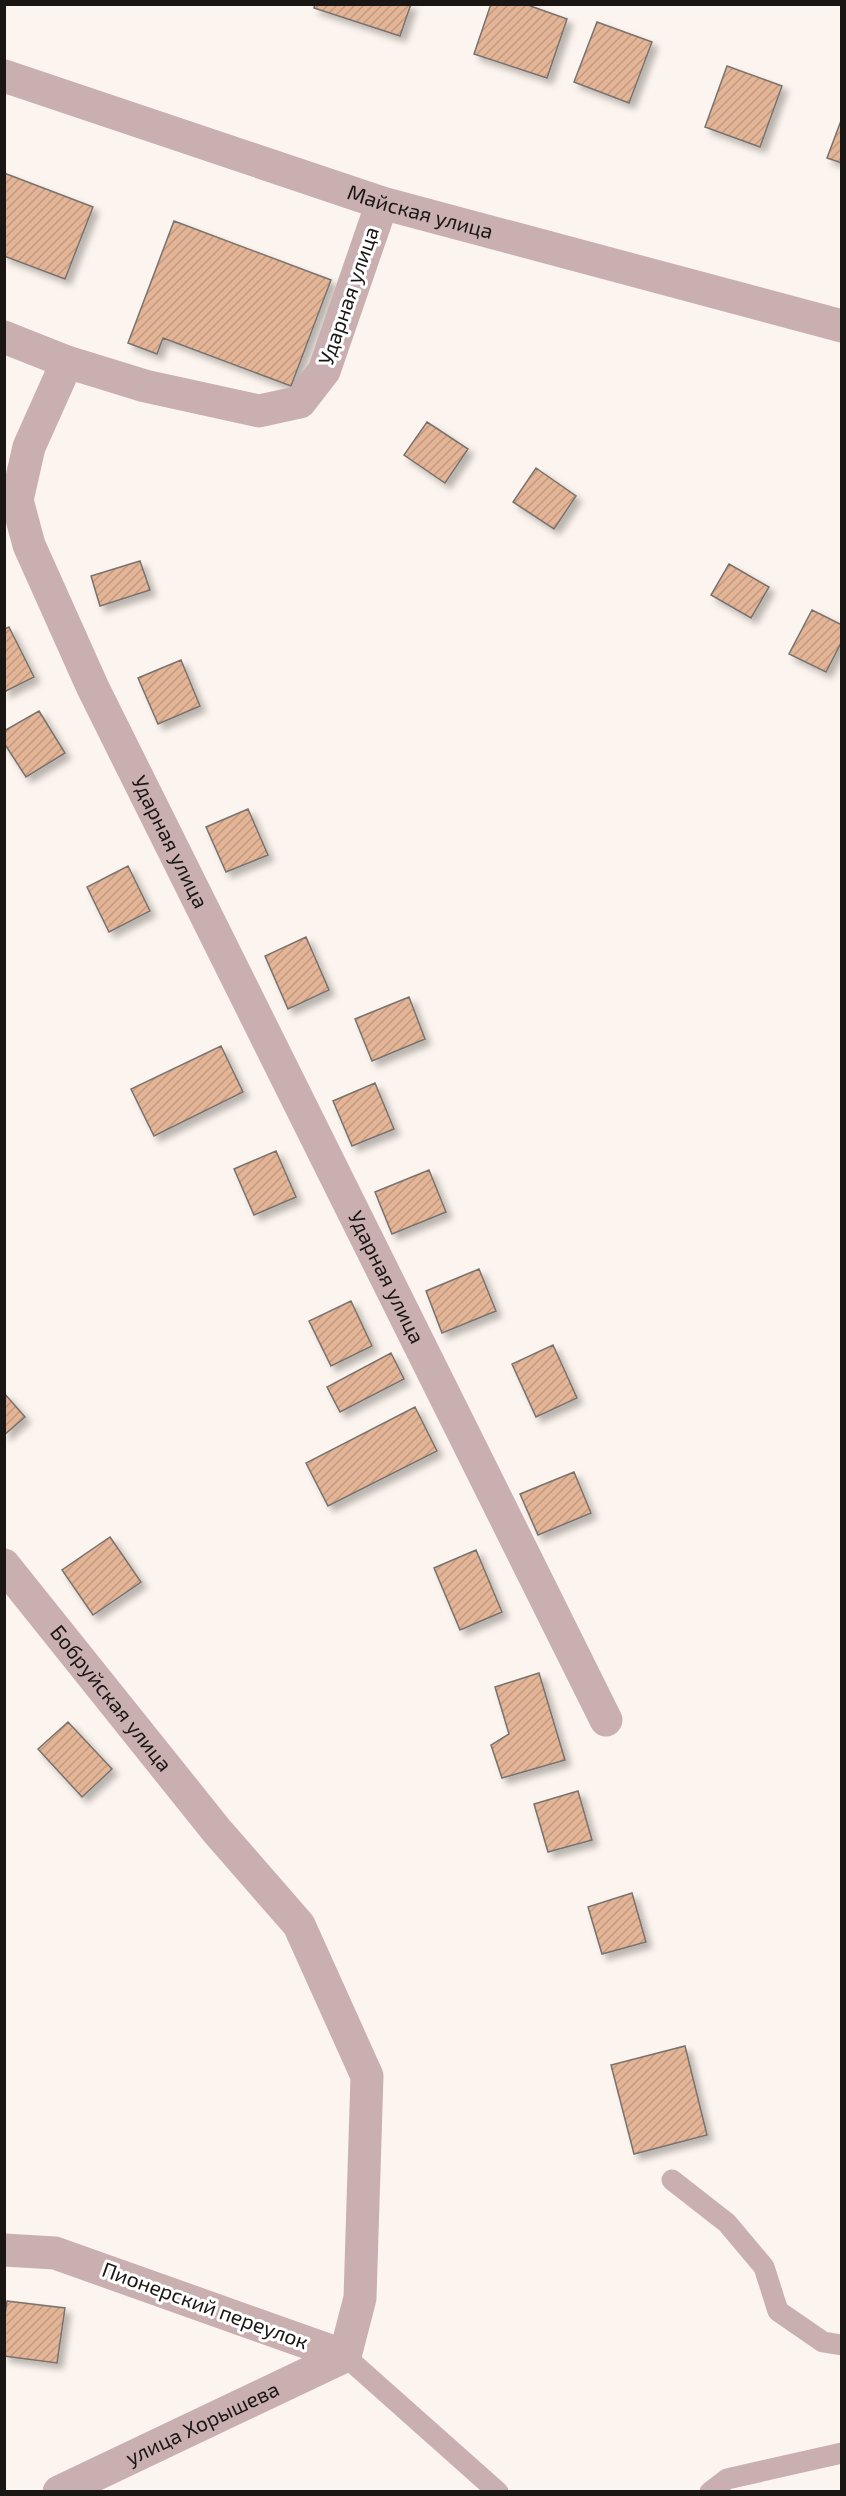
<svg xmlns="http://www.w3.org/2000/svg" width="846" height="2496" font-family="'Exo 2',sans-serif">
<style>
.building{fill:url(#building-hatch);stroke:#79726e;stroke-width:1.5;filter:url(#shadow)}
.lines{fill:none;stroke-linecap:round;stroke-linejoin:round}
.lane{stroke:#caafb1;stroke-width:21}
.street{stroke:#caafb1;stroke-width:33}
.labels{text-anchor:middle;stroke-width:6;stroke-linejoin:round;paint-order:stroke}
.street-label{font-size:21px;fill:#191614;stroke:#fff}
</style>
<defs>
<pattern id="building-hatch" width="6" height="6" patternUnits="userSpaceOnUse" patternTransform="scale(1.5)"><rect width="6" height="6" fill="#e3b495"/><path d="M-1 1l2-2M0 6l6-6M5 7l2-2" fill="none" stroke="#c29a80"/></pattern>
<filter id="shadow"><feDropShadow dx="5.5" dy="5.5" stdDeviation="3" flood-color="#0004"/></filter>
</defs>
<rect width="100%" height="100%" fill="#fcf4ee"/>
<path class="building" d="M315,4h96l-11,32 -86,-28z
M491,4h34l42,15 -20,59 -73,-24z
M597,22l55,20 -23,61 -55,-21z
M727,66l55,20 -22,61 -55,-20z
M842,118v45l-15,-5z
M4,173l89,34 -28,72 -61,-23z
M174,221l157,59 -40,106 -128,-48 -6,16 -29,-11z
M427,422l41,27 -23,34 -41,-28z
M536,468l40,28 -22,33 -41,-27z
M140,561l10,29 -50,16 -9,-30z
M729,564l40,23 -18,31 -40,-23z
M812,610l30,15v16l-16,31 -37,-18z
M9,627l25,50 -30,15v-63z
M181,660l19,46 -42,18 -20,-46z
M39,711l26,42 -39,24 -22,-34v-12z
M248,809l20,46 -42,17 -20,-45z
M128,866l22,45 -41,21 -22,-45z
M306,937l23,53 -41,19 -23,-53z
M409,997l16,42 -53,22 -17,-42z
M221,1046l22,46 -89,44 -23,-47z
M375,1083l19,46 -42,17 -19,-45z
M276,1151l20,46 -42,18 -20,-46z
M429,1170l17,42 -54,22 -17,-42z
M479,1269l17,42 -54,22 -16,-42z
M351,1301l21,45 -41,20 -22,-45z
M553,1345l24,53 -41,19 -24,-53z
M391,1353l13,26 -64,33 -13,-25z
M4,1393l21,24 -21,18z
M415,1407l22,44 -109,55 -22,-43z
M574,1472l17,41 -53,22 -18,-41z
M110,1537l31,45 -48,33 -31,-45z
M476,1550l26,62 -42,18 -26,-62z
M539,1673l26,87 -63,18 -11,-33 18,-11 -14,-47z
M68,1722l44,47 -30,28 -44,-48z
M578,1791l14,49 -44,12 -14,-48z
M632,1893l14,49 -44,12 -14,-47z
M685,2046l22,89 -73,19 -23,-89z
M7,2301l58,7 -8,55 -53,-7v-34z"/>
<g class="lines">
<path class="lane" d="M672,2180l55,43 37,44 14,44 45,31 19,3
M345,2356l153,136
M710,2492l17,-13 115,-26"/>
<g class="street">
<path id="s1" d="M4,76l378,127 460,123"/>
<path id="s2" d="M382,203l-58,168 -24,31 -41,9 -114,-25 -78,-24 -38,85 -12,53 12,45 64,143 513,1032"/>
<path d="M4,337l63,25"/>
<path id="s3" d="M4,1565l213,266 82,94 68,151 -7,222 -15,58 -290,-103 -51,-3"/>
<path id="s4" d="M59,2492l286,-136"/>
</g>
</g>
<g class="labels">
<g class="street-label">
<text dy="7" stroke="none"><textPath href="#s1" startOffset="438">Майская улица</textPath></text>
<text transform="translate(349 296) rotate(-71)" y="7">Ударная улица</text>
<text dy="7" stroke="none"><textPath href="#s2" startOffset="980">Ударная улица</textPath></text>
<text dy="7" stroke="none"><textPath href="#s2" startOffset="1466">Ударная улица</textPath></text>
<text dy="7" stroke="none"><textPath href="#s3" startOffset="171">Бобруйская улица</textPath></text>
<text transform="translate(205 2306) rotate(20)" y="7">Пионерский переулок</text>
<text dy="7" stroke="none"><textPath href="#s4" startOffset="159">улица Хорышева</textPath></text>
</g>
</g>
<rect width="846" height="2496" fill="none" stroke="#191614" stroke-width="12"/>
</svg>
